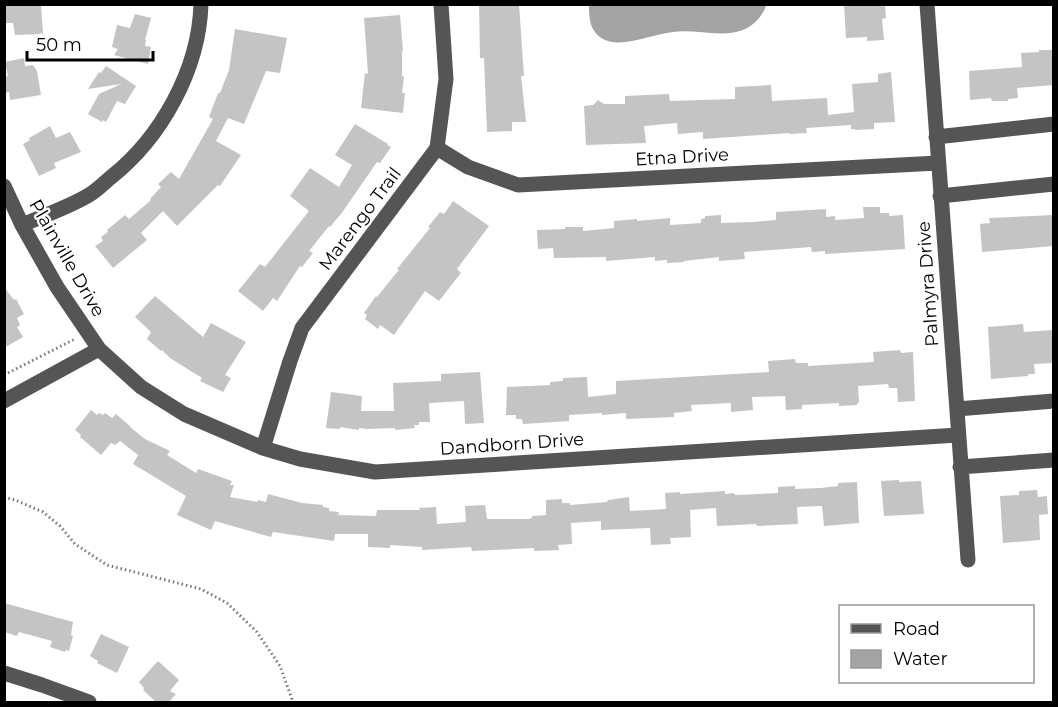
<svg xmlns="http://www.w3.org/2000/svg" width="1058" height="707" font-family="Montserrat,sans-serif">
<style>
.water{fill:#a3a3a3}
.building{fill:#c4c4c4}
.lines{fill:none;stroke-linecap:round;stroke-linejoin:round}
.path{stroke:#777;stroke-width:3;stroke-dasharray:1.5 3;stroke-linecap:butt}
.minor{stroke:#555;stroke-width:15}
.labels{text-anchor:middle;stroke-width:4.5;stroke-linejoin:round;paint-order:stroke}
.street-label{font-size:18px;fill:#000;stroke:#fff}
</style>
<rect width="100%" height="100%" fill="#fff"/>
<path class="water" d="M589,5v-1l177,1c-1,5 -3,7 -6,12 -22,28 -58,11 -87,15 -20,2 -50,16 -68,8 -15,-7 -16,-21 -16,-35z"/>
<path class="building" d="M4,4h37l2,30 -28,1 -2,-12h-9z
M479,4h40l5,72h-3l5,46h-14v9l-25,1 -3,-74h-4z
M844,4h41l1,14 -4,1 2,21 -17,1v-4l-21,1z
M135,14l16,4 -6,22h1l-1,6 6,1 -3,17 -34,-9 4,-6 -6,-2 5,-22 13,3z
M400,15l3,36h-1v25l2,1 -2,16h3l-2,20 -42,-5 4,-35 3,1 -4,-56z
M235,29l52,9 -7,35 -14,-2 -22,53 -16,-6 -12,23 25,14 -21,31 -2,-1 -41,41 -14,-15 -22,22 6,7 -34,28 -18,-22 8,-5 -2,-4 7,-5 -1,-2 18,-15 4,4 22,-19 -1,-1 11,-12 -3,-3 13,-12 8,7 34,-60 -4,-2 9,-24h2l9,-23z
M1039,50h14v35l-36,3 1,10 -10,1v2h-16l-1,-3 -21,2 -1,-29 53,-4 -1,-14 18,-1z
M24,58l1,8 8,-1 4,6 4,24 -31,5 -1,-8 -5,1v-16l4,-1 -3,-14z
M106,66l30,20 -11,18 -8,-3 -11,21 -3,-2 -1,2 -14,-8 11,-20 22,-10 -33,5 11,-17 2,1z
M891,72l4,50 -21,1v6l-19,1v-1h-4v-4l-45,3 1,5 -18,1v-1l-86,6v-7l-25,2 -1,-11 -33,3 2,17 -60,2 -2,-39 9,-1 5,-5 6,4h21v-8l44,-2 1,7 65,-2v-12l36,-2 1,16 55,-3 1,17 26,-3 -2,-28 26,-2v-8z
M355,124l33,20 -1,1 4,2 -11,16 -3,-1 -36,52 -11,13 -1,-1 -20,25 4,2 -11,14 -2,-1 -23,35 -4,-3 -10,13 -25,-20 22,-27 5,3 44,-56 -19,-15 20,-28 29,19 13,-22 -17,-10z
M50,126l6,12 14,-6 11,20 -27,11 2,5 -17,8 -16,-32 7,-4 -1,-2z
M453,201l36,25 -32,43 4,4 -22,28 -14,-10 -31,44 -14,-10 -2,4 -13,-10 2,-4 -3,-2 12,-17 1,1 16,-20 6,-7 -2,-1 33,-41 -2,-1 12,-15 4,2z
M863,207h17v6h9v3l14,-1 2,34 -80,5v-3l-13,1 -1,-5 -67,5 1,7 -26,2v-4l-35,4v1l-17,1v-3l-12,1v-4l-49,4v-4l-52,1 -1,-10 -15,1 -1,-19 28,-1v-2h18v4l31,-3v-7l23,-2v2l33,-3v7l31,-2v-4l4,-1v-2l16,-1v8l32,-1 23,-2v-8l50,-3v8l9,-1v4l29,-2z
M1053,215v31l-71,6 -2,-28 10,-1 -1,-5z
M4,287l10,13 2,-1 8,15 -7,4 3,7 -3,2 6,10 -19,11z
M155,296l48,41 8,-14 35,19 -21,33 6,3 -8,14 -23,-11 2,-3 -32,-20 -8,-8 -1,1 -14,-12 4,-7 -16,-15z
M1023,324l1,8 29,-2v33l-19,1 1,10h-7v2l-37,3 -3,-52z
M900,350l1,3 12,-1 2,49 -17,1 -1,-14h-8l-1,-4 -30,2 1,17h-2v2l-18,1v-3l-37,2v4l-16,1 -1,-14 -33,1 1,13 -22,2v-9l-40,2 1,6 -18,2v4l-48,2v-6l-24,2v-2l-33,2v6l-46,3 -1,-5h-6v-4h-10l1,-28 43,-2v-3l13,-1v-3l24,-1 1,20 28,-3v-13l153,-9 -1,-11 27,-2 1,4h12v3l66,-4 -1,-10z
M480,372l4,51 -19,1 -1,-23 -35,2 1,19h-11v3h-5l1,3 -20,2v-2l-28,1 -8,-1v2l-19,-3v2l-14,-1 5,-36 31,4 -1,15h33l-1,-28 48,-2v-7z
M91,410l6,5 2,-2 4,2 2,-2 7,5 4,-4 14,12v1l15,12 25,12 -3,4 29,18 2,-4 34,12 -2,4h4l-4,12 27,5 1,-2 8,2 2,-8 34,9 21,2v2l6,1v3l10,1 -1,3 38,1 1,-6h43l-1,-2 17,-1 1,17 29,-2 -1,-16 20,-1 2,14h42l3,-1v-2l14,-1v-15l16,-1v4h8v2l37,-3 1,-2 21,-3 1,14 36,-2 -1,-16 15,-1v2l45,-3v3l9,-1 1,2 43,-2v-6l17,-1v3l26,-1 17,-2v-3l19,-1 2,41 -35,3 -2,-20 -25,1 1,17 -41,2 -1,-2 -39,2 -1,-18 -26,2 1,27 -21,1 1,6 -20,1 -1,-17 -49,2v-9l-30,2 1,21 -14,1 1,5 -25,1v-3l-62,3 -1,-4 -49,3v-3l-32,-2v3l-22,-1v-13h-33l-1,7 -61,-9 -2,5 -56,-16 -4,9 -34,-15 9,-19 -53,-32 5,-9 -18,-14 -5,4 -4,-2 -10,12 -21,-18 1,-2 -6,-5z
M899,480v2l22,-1 3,33 -40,2 -3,-35z
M1037,490l1,7 9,-1 1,18 -9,1 1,25 -37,3 -3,-47 19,-1v-4z
M4,603l69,19 -2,13 2,1 -4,15 -3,-1 -1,2 -15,-5 2,-6 -33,-9 -2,4 -13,-4z
M101,634l28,13 -12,26 -20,-10 1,-2 -8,-5z
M158,661l21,19 -9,11 6,3 -7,8h-13l-13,-12 1,-2 -5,-6z"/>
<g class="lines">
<path class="path" d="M4,375l71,-36
M4,497l11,3 28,12 17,14 15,18 32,21 94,24 26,14 30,29 23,34 13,36"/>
<path class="minor" d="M927,4l41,556
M936,137l118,-13
M437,148l31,19 50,18 420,-22
M4,186l18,39 35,62 42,62 42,38 43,27 79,34 37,11 75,13 583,-37
M940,196l114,-12
M22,225c21,-9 47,-18 67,-30 7,-4 14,-11 21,-17 51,-40 89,-108 91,-174
M4,401l95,-52
M957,409l97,-8
M263,448l27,-87 12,-33 135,-180 9,-69 -5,-75
M960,467l94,-7
M4,673l38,12 47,17"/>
</g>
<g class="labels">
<g class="street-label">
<text transform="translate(682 157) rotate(-3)" y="6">Etna Drive</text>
<text transform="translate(360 219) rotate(-53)" y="6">Marengo Trail</text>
<text transform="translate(67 258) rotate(60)" y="6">Plainville Drive</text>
<text transform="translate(928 284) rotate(-94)" y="6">Palmyra Drive</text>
<text transform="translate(512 444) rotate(-4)" y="6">Dandborn Drive</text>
</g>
</g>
<rect width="1058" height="707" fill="none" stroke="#000000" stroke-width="12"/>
<rect x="839" y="605" width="195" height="78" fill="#ffffff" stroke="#999999" stroke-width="1.5"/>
<rect x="851" y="624" width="30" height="9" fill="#555555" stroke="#999999" stroke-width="1.5"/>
<text x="893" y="635" font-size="18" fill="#000000">Road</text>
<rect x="851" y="650" width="30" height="18" fill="#a3a3a3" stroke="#999999" stroke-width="1.5"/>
<text x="893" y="665" font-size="18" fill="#000000">Water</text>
<path d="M27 51v9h126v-9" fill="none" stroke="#000000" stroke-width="3"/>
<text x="36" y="51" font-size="18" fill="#000000" stroke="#ffffff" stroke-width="4.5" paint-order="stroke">50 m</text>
</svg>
